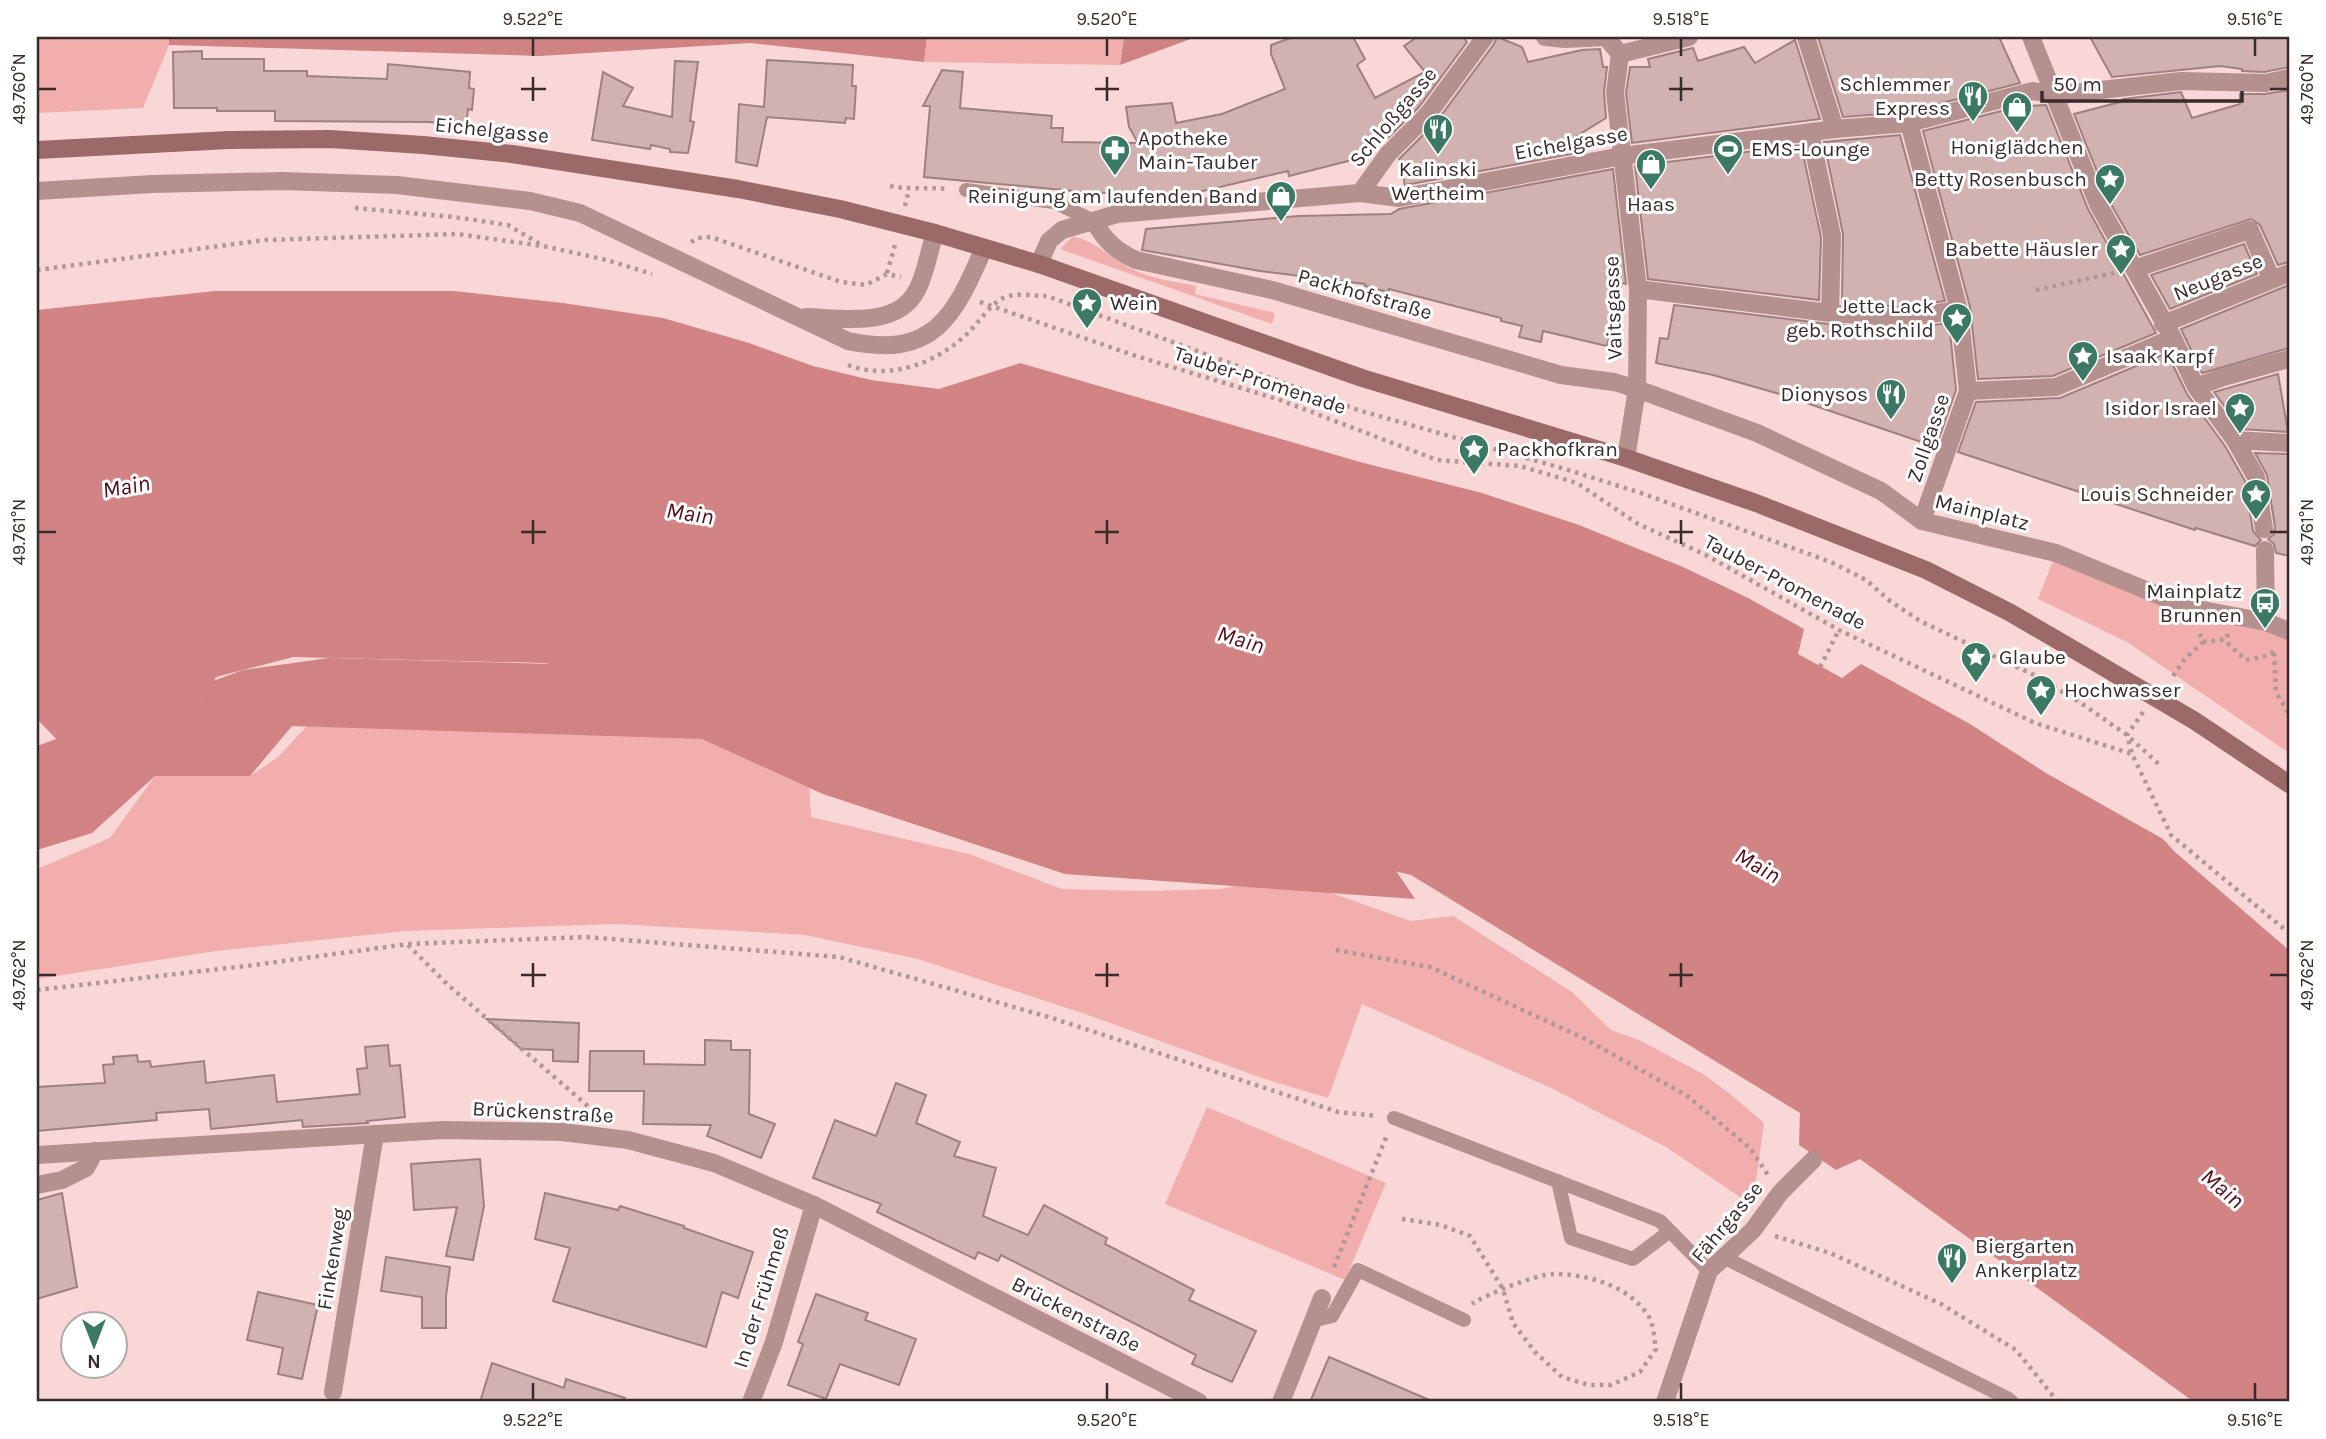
<svg xmlns="http://www.w3.org/2000/svg" width="2326" height="1439" font-family="Karla,sans-serif">
<style>
.green{fill:#f2aead}
.forest{fill:#d18383}
.water{fill:#d28383}
.building{fill:#d2b2b1;stroke:#9e807f;stroke-width:2}
.lines{fill:none;stroke-linecap:round;stroke-linejoin:round}
.path{stroke:#b09695;stroke-width:4.5;stroke-dasharray:3.5 5;stroke-linecap:butt}
.service{stroke:#b4908f;stroke-width:14}
.pedestrian{stroke:#b4908f;stroke-width:18}
.minor{stroke:#b4908f;stroke-width:18}
.tertiary{stroke:#b4908f;stroke-width:18}
.secondary{stroke:#9c6969;stroke-width:18}
.ticks{fill:none;stroke:#382b2b;stroke-width:2.5}
.labels{text-anchor:middle;stroke-width:6;stroke-linejoin:round;paint-order:stroke}
.poi-label{font-size:21px;fill:#382b2b;stroke:#fff;text-anchor:end}
.street-label{font-size:21px;fill:#382b2b;stroke:#fff}
.water-label{font-size:23px;font-style:italic;fill:#520b15;stroke:#fff}
.neatline{fill:none;stroke:#382b2b;stroke-width:2.5}
.ticks-label{font-size:18px;text-anchor:middle;fill:#382b2b}
</style>
<rect width="100%" height="100%" fill="#f9d7d6"/>
<path class="green" d="M37,37h132v8l-26,63 -106,5z
M927,37h197l-4,28 -196,-3z
M1072,237c15,-1 40,21 54,29 20,12 47,15 70,20l-1,8 80,19 -3,11 -212,-75z
M2056,553l131,54 102,24v122l-162,-111 -89,-43z
M407,694l360,55 42,34 2,34 158,37 93,35 85,2 74,-2 42,-8 54,7 94,33 42,-5 119,76 39,38 28,10 64,34 26,19 35,30 -8,57 -13,19 -77,-52 -115,-59 -189,-84 -34,94 -63,-19 -174,-63 -173,-57 -113,-24 -188,-11 -212,7 -189,20 -179,28v-110l73,-31 53,-73h52l35,11 28,-19 43,-46z
M1207,1107l179,76 -41,97 -180,-76z"/>
<path class="forest" d="M169,37h758l-3,25 -173,-19 -211,13 -371,-11z
M1124,37h72l-76,28z
M329,658l224,6 640,138 191,51 31,46 -350,-25 -242,-80 -121,-55 -410,-13 -42,50h-95l-63,57 -55,17v-104l206,-76z"/>
<path class="water" d="M215,291h239l109,12 100,15 86,25 64,23 58,14 68,9 81,-26 340,99 122,31 97,32 104,42 65,31 56,31 -6,25 44,24 19,-14 109,60 76,49 117,66 12,13 114,98v452h-95l-334,-243 -24,11 -37,-25 1,-32 -389,-238 -866,-212 -252,-6 -77,20 -18,39 -64,31 -67,3 -30,-31v-409z"/>
<path class="building" d="M1293,37h60l12,22 -8,6 18,33 50,-26 -21,-26 13,-9h46l4,5 -48,65 -30,30 -37,23 -63,16 -1,-5 -115,27 -21,2 2,-7h-59l-171,-16 6,-71h-7l19,-36 21,2 -3,36 92,8 -1,12h12l-1,14 76,1 -9,-16 -3,-20 46,-4 4,20 46,-9 63,-25 -14,-35v-9z
M1497,37l25,10 6,15 54,-12 18,-1 3,18h4l-3,25 2,26 -29,18 5,16 -177,33 -6,-26 38,-38 57,-77z
M1818,37h181l21,46 -113,29 -64,5z
M2090,37h199v30l-25,5 -22,-1v-2l-22,-3 -108,11z
M1795,40l25,79 -188,24 -6,-50 4,-26h20l-2,-8 45,-11 5,13 46,-14 11,16z
M202,51v8h62v12h43v5l80,3 1,-15 82,8 -1,16 5,1 -2,21 -4,-1 -2,16 -38,-3 -153,-1v-10h-58v-3h-43l-1,-56z
M767,60l86,5 -1,21h4l-2,33 -8,-1 -1,5 -78,-6 -10,49 -21,-4 3,-58 25,3z
M675,61l23,1 -8,59 4,1 -6,31 -18,-1v-3l-19,-4 -1,4 -58,-9 11,-68 30,16 -10,18 49,11z
M2289,90v172l-11,3 -18,-40 -9,-6 -111,36 -32,-56 -34,-85 50,-13 -1,-2 58,-7 11,26 48,-14v-10h25z
M2029,104l1,2 16,-1 42,104 68,124 -103,43 -75,3 -8,-72 -47,-176z
M1900,135l45,166 -42,6 -61,-5 1,-68 -19,-92z
M1801,145l20,92 -2,63 -171,-21 -13,-113z
M1613,169l13,115 -4,-1 -15,63 -64,-15 -2,11 -22,-5 3,-11 -21,-5v-3l-112,-29 -1,3 -23,-6v-2l-105,-13 -118,-21 4,-21 153,-13 92,-2 8,-5z
M2244,244l13,30 -87,35 -19,-34z
M2289,285v63l-87,25 -21,-44z
M1674,305l155,19 73,5 47,-6 7,67 -20,57 -153,-52 -70,-20 -57,-12 4,-25 8,1z
M2167,353l20,41 38,52 20,35 8,50 8,9 -6,6 -59,-18 -1,2 -237,-78 18,-50 84,-4z
M2278,374l10,58 -47,-3 -27,-37z
M2255,453l34,1v102l-13,-3 -2,-9 -6,-5 6,-5 1,-7 -8,-52z
M487,1019l92,4 -1,39 -25,-1v-11l-32,-1z
M705,1040l26,1v9h19l-1,64 26,10 -14,34 -54,-22 4,-11 -68,-1 1,-33h-55l1,-40h54v13l61,1z
M388,1045l2,21 10,-1 5,52 -38,4 1,2 -65,4 -1,-7 -91,9 -2,-20 -53,4 1,7 -120,11v-44l68,-4 -2,-18 11,-1 -1,-7 24,-2 1,7 12,-1 1,6 53,-6 2,22 68,-8 3,27 83,-8 -3,-25 10,-1 -2,-21z
M896,1083l30,12 -10,28 44,19 -6,14 42,12 -13,48 45,19 16,-30 63,33 -2,6 89,46 -5,10 67,31 -24,51 -40,-18 4,-9 -195,-100 -3,6 -20,-9 -3,7 -98,-47 4,-8 -68,-26 22,-58 41,16z
M480,1159l4,47 -11,54 -27,-4 11,-49 -43,3 -3,-46z
M62,1193l15,94 -40,12v-99z
M545,1193l73,17 2,-4 64,20v2l69,24 -15,46 -16,-6 -16,55 -153,-46 17,-53 -35,-9z
M386,1257l64,10 -4,29v32h-24v-31l-41,-6z
M258,1292l60,13 -16,74 -24,-5 5,-26 -36,-8z
M816,1294l52,19 -3,7 51,19 -17,46 -59,-21 -14,35 -38,-14 15,-41 -5,-2z
M1329,1357l105,45h-124z
M492,1363l72,25 2,-9 59,19 -1,4h-144z"/>
<g class="lines">
<path class="path" d="M890,186c20,4 38,1 58,3
M905,206l4,-16
M355,208l99,9 54,8 32,19
M691,242l6,-4 14,-1 130,45 25,3 21,-11 14,3
M37,270l228,-30 192,-6 86,12 64,14 45,14
M887,273l8,-28
M2036,290l78,-17
M980,302l153,53 147,45 157,60 83,6 57,17 61,41 66,30 135,76 196,93 97,31
M848,365c42,16 89,-2 120,-32 10,-10 22,-28 35,-35 13,-6 30,-2 44,-2l311,114 207,59 76,24 190,69 35,18 24,21 30,20 116,55 42,25 49,34 35,32
M2227,634l2,11 17,15c10,-2 25,-3 31,-12
M2203,642l25,-3
M2274,653l2,39 13,22
M1820,667l19,-37
M2173,676l11,-16 19,-18 -5,-12
M2143,712l-16,23 5,19 39,81 118,98
M408,945l39,39 150,130
M1336,950l94,17 153,71 103,57 64,53 18,27
M37,990l217,-25 154,-21 178,-7 253,20 213,61 286,94 39,4
M1402,1219l39,6 29,11 33,53 10,34 22,29 27,25 27,8h22l29,-13 16,-23c-2,-10 -2,-23 -7,-32 -19,-31 -61,-43 -95,-43 -17,0 -67,20 -82,30
M1775,1236l55,17 111,51 75,46 42,52
M1334,1267l53,-132"/>
<path class="service" d="M966,190l88,12 40,19
M1394,1118l266,103 49,50
M1558,1181l13,57 62,21 37,-28
M1723,1257l284,141 5,4
M1312,1321l20,-5 26,-46 106,50"/>
<path class="pedestrian" d="M1806,37l29,92
M2031,37l67,167 75,134 23,49 39,53 21,37 8,52
M1620,54l69,-17
M1909,123l50,187 9,81 -46,130
M1810,133l22,103 -2,77
M1622,156l213,-27 74,-6 124,-32 23,4 125,-14 84,2 24,-5
M2134,269l116,-39 22,50
M1638,289l192,24 73,5 56,-8
M2163,324l126,-51
M2196,387l27,-10 66,-18
M1637,389l120,44 124,58 41,30 134,32 131,54 79,15 23,9
M1968,391l88,-4 117,-49
M2235,440l54,3
M2265,550l1,72"/>
<path class="minor" d="M1545,37l20,2 41,-2 14,17 -5,39 23,196 -1,100 -11,69
M1360,193l28,-39 40,-40 57,-77
M1094,221c11,20 22,30 42,39l136,30 289,85 53,7 23,7
M1039,264l10,-23 13,-11 55,-16 243,-21 39,5 223,-42
M37,1185l25,-5 24,-12 9,-17
M333,1392l42,-258
M751,1402l23,-60 40,-137
M1281,1402l41,-104
M1665,1402l44,-131 44,-41 27,-37 33,-33"/>
<path class="tertiary" d="M37,191l115,-7 131,-3 114,4 133,16 50,12 268,128c86,18 106,-24 136,-93
M806,317c35,1 91,12 111,-27 9,-17 12,-39 18,-57
M37,1155l406,-25 119,2 66,8 86,23 100,42 385,197"/>
<path class="secondary" d="M37,150l192,-10 101,-1 93,6 89,9 226,35 102,20 95,24 104,31 323,114 264,80 130,45 170,67 83,42 74,43 112,66 94,63"/>
</g>
<path class="ticks" d="M533,38v18M1107,38v18M1681,38v18M2255,38v18M533,77v24M1107,77v24M1681,77v24M38,89h18M521,89h25M1095,89h24M1669,89h24M2270,89h18M533,520v24M1107,520v24M1681,520v24M38,532h18M521,532h25M1095,532h24M1669,532h24M2270,532h18M533,963v24M1107,963v24M1681,963v24M38,975h18M521,975h25M1095,975h24M1669,975h24M2270,975h18M533,1383v17M1107,1383v17M1681,1383v17M2255,1383v17"/>
<defs>
<g id="restaurant-pin" transform="scale(1.575)"><path d="M0 17L-7.5 6A9.5 9.5 0 1 1 7.5 6Z" fill="#3b7964" stroke="#fff"/><path d="M-5-6h1v4h1v-4h1v4h1v-4h1v5L-1.5 .5V6h-2V.5L-5-1ZM5-6V6H3V1.5H1.5Q1.5-4 5-6Z" fill="#fff"/></g>
<g id="shop-pin" transform="scale(1.575)"><path d="M0 17L-7.5 6A9.5 9.5 0 1 1 7.5 6Z" fill="#3b7964" stroke="#fff"/><path d="M-5-2.5h2.3a2.7 3.5 0 0 1 5.4 0H5L5.5 6h-11ZM-1.5-2.5h3a1.5 2.3 0 0 0-3 0Z" fill="#fff"/></g>
<g id="stadium-pin" transform="scale(1.575)"><path d="M0 17L-7.5 6A9.5 9.5 0 1 1 7.5 6Z" fill="#3b7964" stroke="#fff"/><path d="M0-5a6.5 5 0 1 0 0 10a6.5 5 0 1 0 0-10ZM-3.5-1.8h7v3.6h-7Z" fill="#fff"/></g>
<g id="pharmacy-pin" transform="scale(1.575)"><path d="M0 17L-7.5 6A9.5 9.5 0 1 1 7.5 6Z" fill="#3b7964" stroke="#fff"/><path d="M-2-6h4v4h4v4h-4v4h-4v-4h-4v-4h4Z" fill="#fff"/></g>
<g id="sight-pin" transform="scale(1.575)"><path d="M0 17L-7.5 6A9.5 9.5 0 1 1 7.5 6Z" fill="#3b7964" stroke="#fff"/><path d="M0-6L1.8-2.2L6-1.7L2.9 1.2L3.7 5.4L0 3.3L-3.7 5.4L-2.9 1.2L-6-1.7L-1.8-2.2Z" fill="#fff"/></g>
<g id="bus-pin" transform="scale(1.575)"><path d="M0 17L-7.5 6A9.5 9.5 0 1 1 7.5 6Z" fill="#3b7964" stroke="#fff"/><path d="M-5-6H5V4H4V6H2V4H-2V6H-4V4H-5ZM-3.5-4V0h7V-4ZM-3.5 1.2v1.5H-2V1.2ZM2 1.2v1.5H3.5V1.2Z" fill="#fff"/></g>
</defs>
<g fill-rule="evenodd">
<use href="#restaurant-pin" x="1973" y="96"/>
<use href="#shop-pin" x="2017" y="107"/>
<use href="#restaurant-pin" x="1438" y="129"/>
<use href="#stadium-pin" x="1728" y="149"/>
<use href="#pharmacy-pin" x="1115" y="150"/>
<use href="#shop-pin" x="1651" y="164"/>
<use href="#sight-pin" x="2110" y="179"/>
<use href="#shop-pin" x="1281" y="196"/>
<use href="#sight-pin" x="2121" y="249"/>
<use href="#sight-pin" x="1087" y="303"/>
<use href="#sight-pin" x="1957" y="318"/>
<use href="#sight-pin" x="2083" y="356"/>
<use href="#restaurant-pin" x="1891" y="394"/>
<use href="#sight-pin" x="2240" y="408"/>
<use href="#sight-pin" x="1474" y="449"/>
<use href="#sight-pin" x="2256" y="494"/>
<use href="#bus-pin" x="2265" y="603"/>
<use href="#sight-pin" x="1976" y="657"/>
<use href="#sight-pin" x="2041" y="690"/>
<use href="#restaurant-pin" x="1952" y="1258"/>
</g>
<g class="labels">
<g class="poi-label">
<text x="1950" y="91">Schlemmer<tspan x="1950" dy="24">Express</tspan></text>
<text x="1138" y="145" text-anchor="start">Apotheke<tspan x="1138" dy="24">Main-Tauber</tspan></text>
<text x="2017" y="154" text-anchor="middle">Honiglädchen</text>
<text x="1751" y="156" text-anchor="start">EMS-Lounge</text>
<text x="1438" y="176" text-anchor="middle">Kalinski<tspan x="1438" dy="24">Wertheim</tspan></text>
<text x="2087" y="186">Betty Rosenbusch</text>
<text x="1258" y="203">Reinigung am laufenden Band</text>
<text x="1651" y="211" text-anchor="middle">Haas</text>
<text x="2098" y="256">Babette Häusler</text>
<text x="1110" y="310" text-anchor="start">Wein</text>
<text x="1934" y="313">Jette Lack<tspan x="1934" dy="24">geb. Rothschild</tspan></text>
<text x="2106" y="363" text-anchor="start">Isaak Karpf</text>
<text x="1868" y="401">Dionysos</text>
<text x="2217" y="415">Isidor Israel</text>
<text x="1497" y="456" text-anchor="start">Packhofkran</text>
<text x="2233" y="501">Louis Schneider</text>
<text x="2242" y="598">Mainplatz<tspan x="2242" dy="24">Brunnen</tspan></text>
<text x="1999" y="664" text-anchor="start">Glaube</text>
<text x="2064" y="697" text-anchor="start">Hochwasser</text>
<text x="1975" y="1253" text-anchor="start">Biergarten<tspan x="1975" dy="24">Ankerplatz</tspan></text>
</g>
<g class="street-label">
<text transform="translate(1393 117) rotate(-50)" y="7">Schloßgasse</text>
<text transform="translate(492 130) rotate(6)" y="7">Eichelgasse</text>
<text transform="translate(1571 143) rotate(-10)" y="7">Eichelgasse</text>
<text transform="translate(2218 277) rotate(-22)" y="7">Neugasse</text>
<text transform="translate(1365 294) rotate(16)" y="7">Packhofstraße</text>
<text transform="translate(1613 308) rotate(-92)" y="7">Vaitsgasse</text>
<text transform="translate(1260 380) rotate(18)" y="7">Tauber-Promenade</text>
<text transform="translate(1928 438) rotate(-71)" y="7">Zollgasse</text>
<text transform="translate(1982 512) rotate(14)" y="7">Mainplatz</text>
<text transform="translate(1785 582) rotate(28)" y="7">Tauber-Promenade</text>
<text transform="translate(543 1112) rotate(3)" y="7">Brückenstraße</text>
<text transform="translate(1727 1222) rotate(-50)" y="7">Fährgasse</text>
<text transform="translate(332 1259) rotate(-81)" y="7">Finkenweg</text>
<text transform="translate(761 1297) rotate(-73)" y="7">In der Frühmeß</text>
<text transform="translate(1076 1314) rotate(27)" y="7">Brückenstraße</text>
</g>
<g class="water-label">
<text transform="translate(126 486) rotate(-9)" y="8">Main</text>
<text transform="translate(690 513) rotate(9)" y="8">Main</text>
<text transform="translate(1241 639) rotate(17)" y="8">Main</text>
<text transform="translate(1758 865) rotate(30)" y="8">Main</text>
<text transform="translate(2223 1188) rotate(40)" y="8">Main</text>
</g>
</g>
<rect width="2326" height="1439" fill="none" stroke="#ffffff" stroke-width="77"/>
<g transform="translate(94 1345) rotate(180)"><circle r="33" fill="#ffffff" stroke="#afaaaa" stroke-width="2"/>
<path d="M0-5L12 26L0 18L-12 26Z" fill="#3b7964"/>
<text y="-10" font-size="19" font-weight="bold" text-anchor="middle" fill="#382b2b">N</text>
</g>
<path d="M2042 91v10h200v-10" fill="none" stroke="#382b2b" stroke-width="3.5"/>
<text x="2053" y="91" font-size="21" fill="#382b2b" stroke="#ffffff" stroke-width="5" paint-order="stroke">50 m</text>
<rect x="38" y="38" width="2250" height="1362" class="neatline"/>
<g class="ticks-label">
<text x="533" y="25">9.522°E</text>
<text x="1107" y="25">9.520°E</text>
<text x="1681" y="25">9.518°E</text>
<text x="2255" y="25">9.516°E</text>
<text transform="translate(2307 89) rotate(-90)" y="6">49.760°N</text>
<text transform="translate(19 89) rotate(-90)" y="6">49.760°N</text>
<text transform="translate(2307 532) rotate(-90)" y="6">49.761°N</text>
<text transform="translate(19 532) rotate(-90)" y="6">49.761°N</text>
<text transform="translate(2307 975) rotate(-90)" y="6">49.762°N</text>
<text transform="translate(19 975) rotate(-90)" y="6">49.762°N</text>
<text x="533" y="1426">9.522°E</text>
<text x="1107" y="1426">9.520°E</text>
<text x="1681" y="1426">9.518°E</text>
<text x="2255" y="1426">9.516°E</text>
</g>
</svg>
